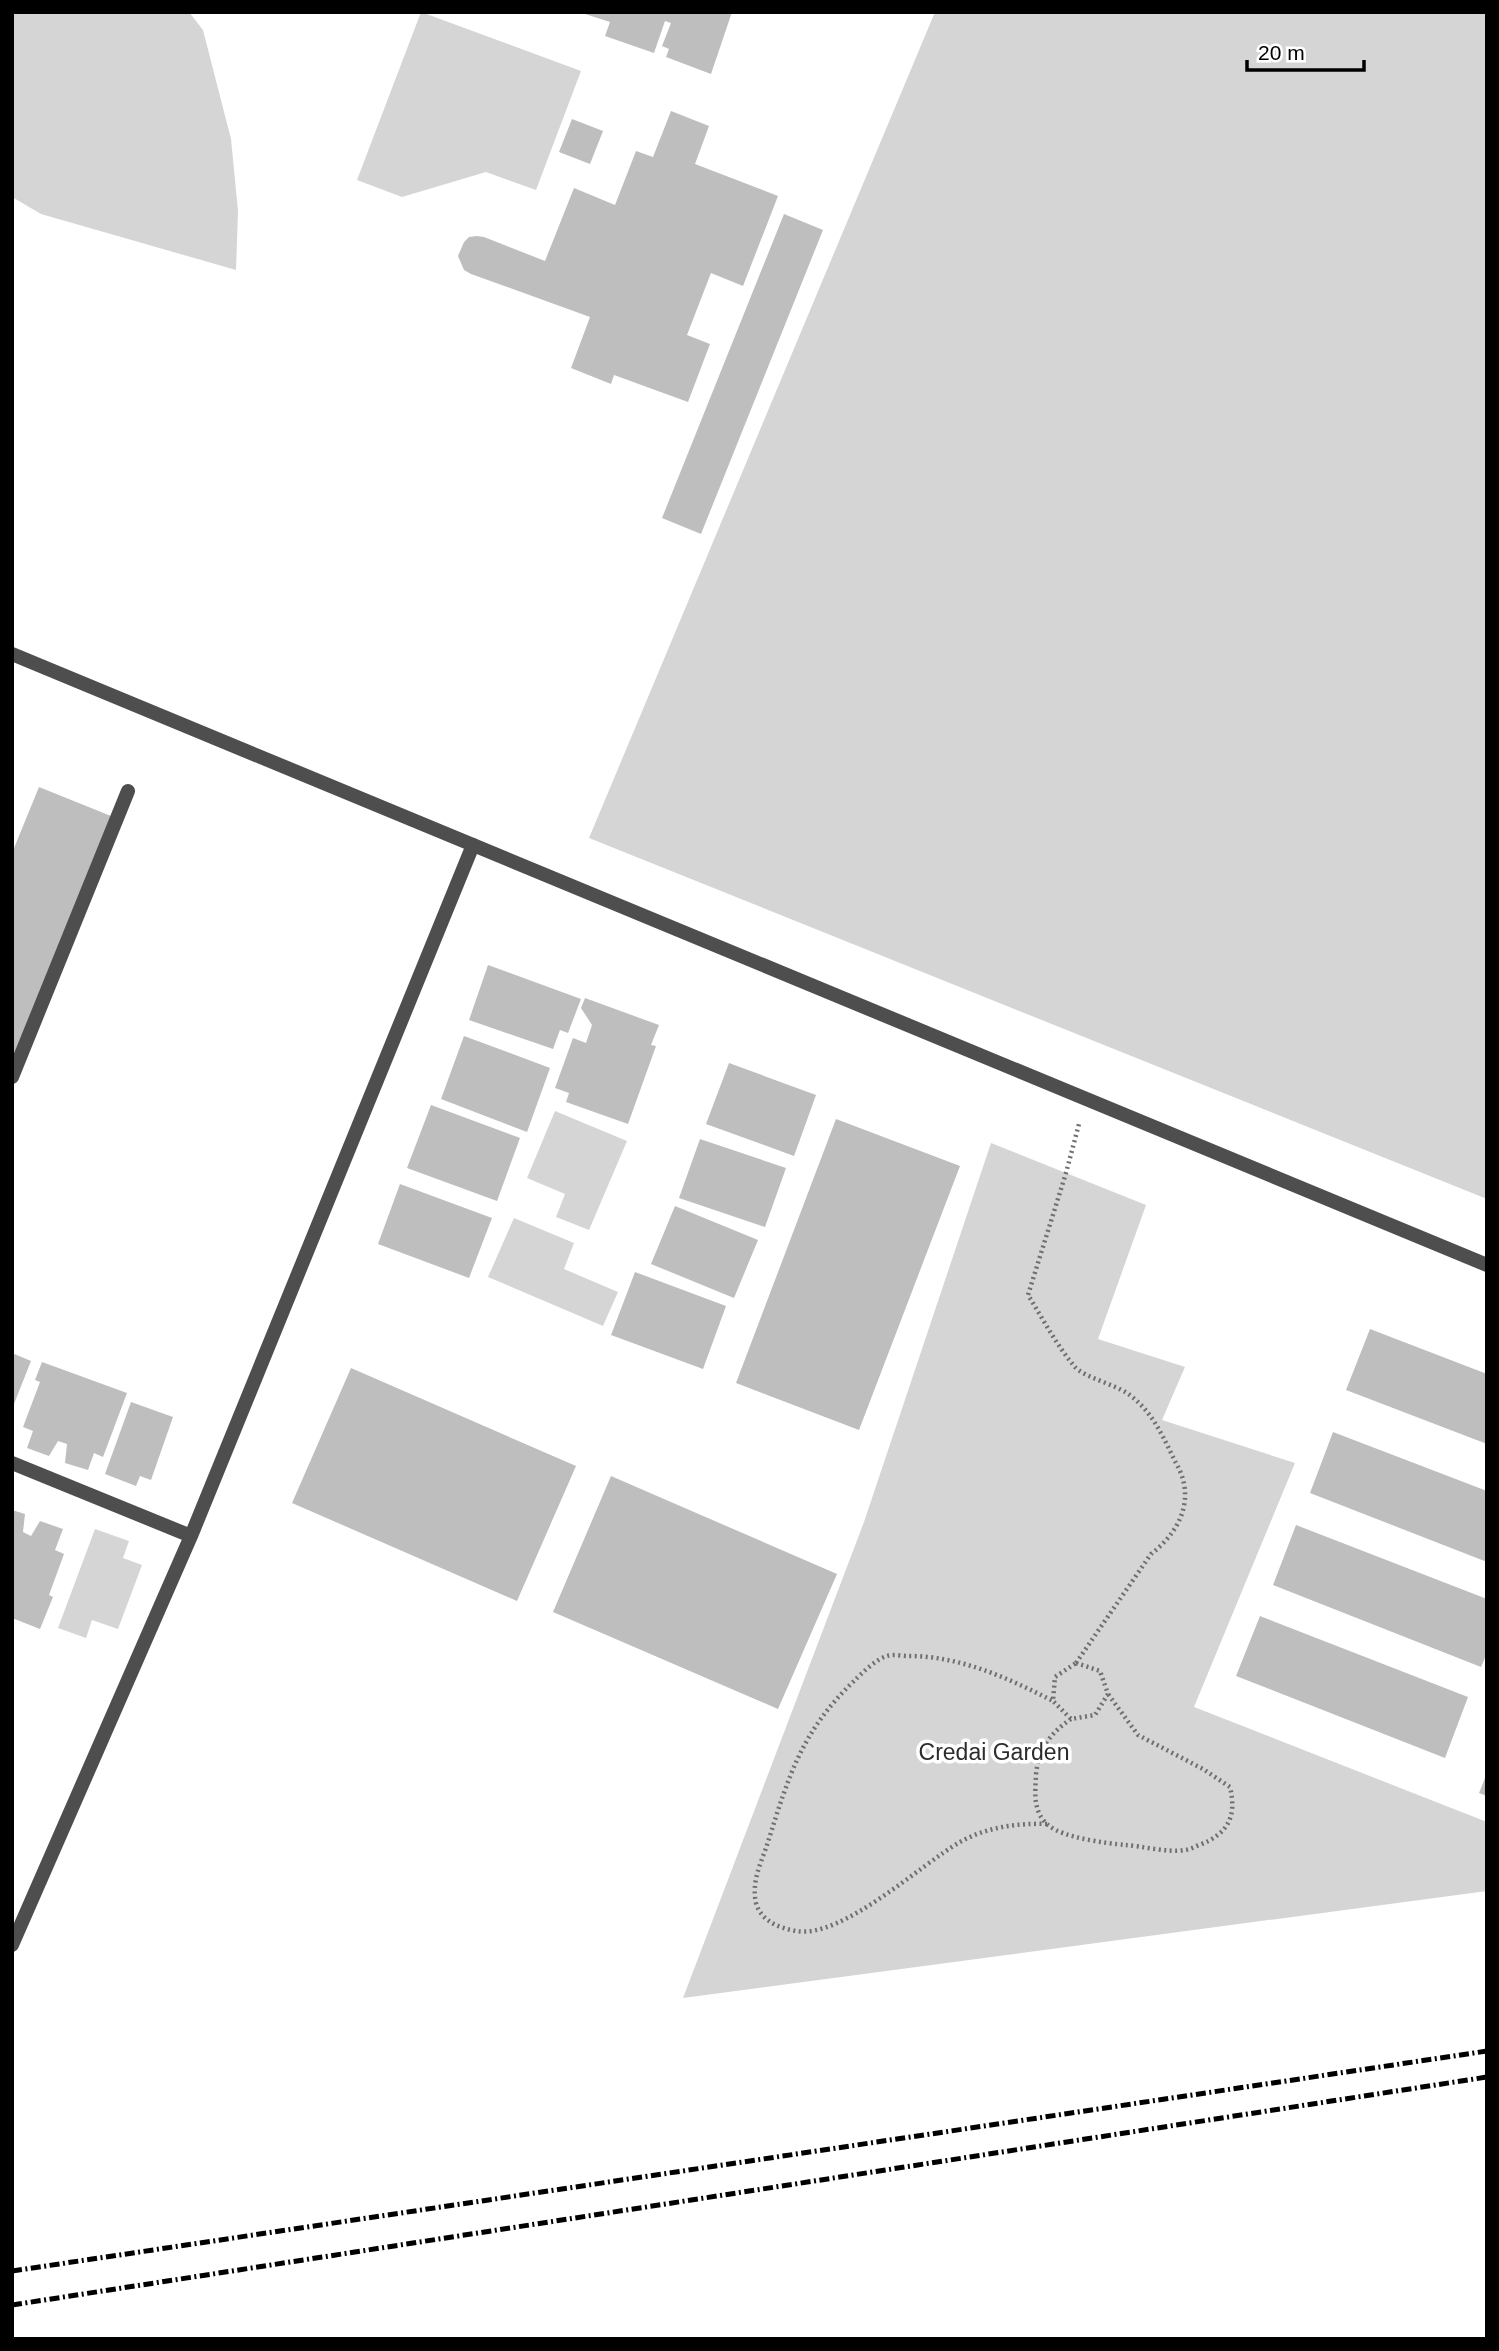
<svg xmlns="http://www.w3.org/2000/svg" width="1499" height="2351" font-family="Arial,sans-serif">
<style>
.green{fill:#d5d5d5}
.building{fill:#bebebe}
.lines{fill:none;stroke-linecap:round;stroke-linejoin:round}
.path{stroke:#707070;stroke-width:4.5;stroke-dasharray:2 3.5;stroke-linecap:butt}
.minor{stroke:#4e4e4e;stroke-width:14}
.tertiary{stroke:#4e4e4e;stroke-width:14}
.rail{stroke:#000;stroke-width:5;stroke-dasharray:10 3.5 2 3.5;stroke-linecap:butt}
.labels{text-anchor:middle;stroke-width:7;stroke-linejoin:round;paint-order:stroke}
.park-label{font-size:23px;fill:#2c2c2c;stroke:#fff}
</style>
<rect width="100%" height="100%" fill="#fff"/>
<path class="green" d="M12,12h177l14,18 28,109 7,72 -2,59 -195,-56 -29,-17z
M421,12l160,59 -45,119 -50,-18 -84,25 -45,-17z
M935,12h552v1187l-898,-361z
M555,1111l72,30 -38,89 -33,-13 9,-23 -38,-16z
M991,1143l155,62 -48,134 87,28 -23,53 133,43 -101,244 293,115v69l-804,107 181,-476z
M514,1218l60,25 -10,26 54,23 -15,34 -115,-49z
M95,1529l34,12 -6,17 19,7 -24,64 -26,-9 -6,18 -28,-10z"/>
<path class="building" d="M732,12l-21,62 -45,-17 3,-8 -7,-3 9,-23 -6,-2 -11,32 -49,-17 5,-14 -28,-9z
M671,111l38,15 -14,38 83,32 -35,90 -32,-13 -24,62 23,9 -22,58 -74,-27 -3,9 -40,-16 19,-51 -119,-43 -7,-4 -6,-14 6,-14 5,-5 8,-1 7,1 61,24 29,-73 41,17 21,-54 17,6z
M572,119l31,12 -13,33 -31,-12z
M784,214l39,16 -122,304 -39,-16z
M39,787l72,29 -99,247v-210z
M488,965l93,34 -13,34 -8,-3 -7,19 -84,-29z
M585,998l74,27 -8,20 5,1 -28,78 -62,-22 3,-9 -14,-5 18,-50 13,5 6,-18 -11,-17z
M464,1036l86,32 -23,64 -86,-33z
M729,1063l87,32 -22,61 -88,-32z
M431,1105l89,33 -23,63 -90,-33z
M836,1119l124,47 -101,264 -123,-47z
M700,1139l86,29 -21,59 -86,-29z
M400,1184l92,34 -23,60 -91,-34z
M675,1206l83,34 -24,58 -83,-34z
M635,1272l91,34 -23,63 -92,-34z
M1370,1329l117,45v70l-141,-54z
M12,1353l19,8 -19,48z
M42,1362l85,31 -24,64 -9,-4 -6,17 -23,-7 2,-19 -9,-3 -9,15 -22,-8 6,-17 -10,-4 17,-45 -5,-2z
M351,1368l225,98 -59,135 -225,-98z
M131,1402l42,15 -22,63 -11,-4 -4,10 -31,-12z
M1333,1432l154,59v71l-177,-69z
M611,1476l226,98 -59,135 -225,-97z
M12,1510l13,4 -2,18 8,4 9,-15 23,8 -8,21 9,4 -15,41 4,2 -13,32 -28,-11z
M1296,1525l191,74v54l-6,14 -208,-82z
M1260,1616l208,81 -23,61 -209,-82z
M1487,1773v23l-8,-3z"/>
<g class="lines">
<path class="path" d="M1076,1663l75,-109c26,-20 43,-50 29,-83 -2,-5 -5,-9 -7,-14 -12,-25 -23,-48 -46,-64 -14,-9 -43,-16 -52,-26 -18,-21 -32,-48 -47,-72l38,-122 13,-49
M1076,1663l24,8 8,23 -13,21 -24,4 -18,-18 2,-24z
M1071,1719c-21,14 -33,31 -35,56 -1,19 -3,37 12,50 15,13 58,18 77,20 17,1 43,8 59,5 5,0 10,-3 15,-5 29,-11 38,-28 31,-58l-27,-18 -65,-34 -30,-41
M1047,1824c-30,-1 -60,3 -87,18 -40,23 -118,97 -164,89 -17,-3 -35,-10 -40,-28 -5,-22 6,-42 12,-61 21,-67 34,-111 86,-161 8,-8 22,-22 33,-25 6,-2 15,0 22,0 51,0 99,22 144,45"/>
<path class="minor" d="M12,1077l116,-286
M12,1463l179,73
M12,1945l179,-409 282,-691"/>
<path class="tertiary" d="M12,654l1475,611"/>
<path class="rail" d="M12,2271l1475,-220
M12,2305l1475,-228"/>
</g>
<g class="labels">
<g class="park-label">
<text x="994" y="1760">Credai Garden</text>
</g>
</g>
<rect width="1499" height="2351" fill="none" stroke="#000000" stroke-width="28"/>
<path d="M1247 60v10h117v-10" fill="none" stroke="#000000" stroke-width="3.5"/>
<text x="1258" y="60" font-size="21" fill="#000000" stroke="#ffffff" stroke-width="5" paint-order="stroke">20 m</text>
</svg>
